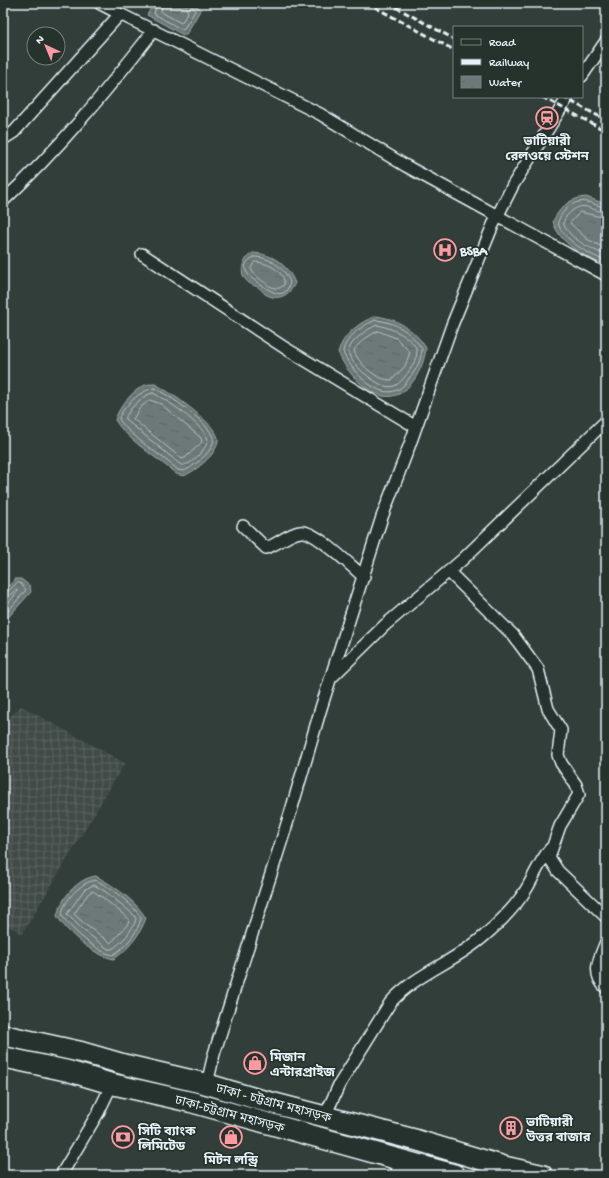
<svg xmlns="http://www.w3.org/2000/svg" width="609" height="1178" font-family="'Gochi Hand','Noto Sans Bengali',sans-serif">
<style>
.industrial{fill:url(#industrial-grid)}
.water{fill:url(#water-ripples);stroke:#9ea9ab}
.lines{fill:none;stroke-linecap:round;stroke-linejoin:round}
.shore{stroke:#b7c1c5;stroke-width:1}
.street-casing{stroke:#e8f1f8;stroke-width:14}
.highway-casing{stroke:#e8f1f8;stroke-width:23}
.street{stroke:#26332d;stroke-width:11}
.highway{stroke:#26332d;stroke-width:20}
.rail{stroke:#e8f1f8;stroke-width:3;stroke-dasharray:6 3;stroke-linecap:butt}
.labels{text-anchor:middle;stroke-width:3.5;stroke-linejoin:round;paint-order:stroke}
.poi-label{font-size:13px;font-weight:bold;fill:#e8f1f8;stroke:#26332d;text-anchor:start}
.street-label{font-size:13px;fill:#e8f1f8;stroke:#26332d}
</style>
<defs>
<pattern id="industrial-grid" width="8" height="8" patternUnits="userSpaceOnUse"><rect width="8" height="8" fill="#3f4b46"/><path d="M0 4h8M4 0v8" fill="none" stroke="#5b6561"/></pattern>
<pattern id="water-ripples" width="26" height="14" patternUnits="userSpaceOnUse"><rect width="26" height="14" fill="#6d7978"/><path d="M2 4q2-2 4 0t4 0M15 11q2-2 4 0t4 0" fill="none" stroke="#5b6363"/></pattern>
</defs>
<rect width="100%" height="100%" fill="#323e39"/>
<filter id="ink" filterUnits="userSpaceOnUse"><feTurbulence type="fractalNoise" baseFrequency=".025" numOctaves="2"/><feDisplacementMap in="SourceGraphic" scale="8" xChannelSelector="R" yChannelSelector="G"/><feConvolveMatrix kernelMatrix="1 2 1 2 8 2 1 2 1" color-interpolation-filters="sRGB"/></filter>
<g filter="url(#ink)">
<path class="industrial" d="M21,706l104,57 -103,171 -19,-11v-199z"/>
<path class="water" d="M154,3h37l10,6 -16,27 -38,-21z
M586,197l20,7v60c-19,-3 -49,-23 -53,-43 7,-14 17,-23 33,-24z
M253,253c20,1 34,11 42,30 -5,12 -17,19 -30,11 -2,-2 -4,-5 -7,-7 -3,-1 -6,-2 -9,-4 -11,-8 -8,-24 4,-30z
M376,316c22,3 38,13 50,32 -2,20 -18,53 -43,48 -20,-5 -38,-26 -45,-44 5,-17 21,-30 38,-36z
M155,384c14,7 60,39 63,54 2,15 -23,33 -34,38l-8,-2c-18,-16 -49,-34 -61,-54 3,-12 18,-30 30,-35 3,-1 7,-1 10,-1z
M15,579h6l9,7 1,6 -28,31v-32z
M96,876c18,10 39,24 50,42 -6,17 -17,31 -32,41 -21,-4 -46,-25 -57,-43 4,-18 21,-38 39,-40z"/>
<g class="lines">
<path class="shore" d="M157,3l-3,11 29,16 12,-19 -5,-8
M162,3l-1,9 20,11 7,-10 -3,-10
M606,207c-6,0 -12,-4 -19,-5 -13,-3 -25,8 -29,20 2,16 33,34 48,39
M606,212c-13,0 -21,-11 -33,-2 -5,4 -8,7 -10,13 6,16 28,26 43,32
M606,218l-26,-6 -10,11 17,16 19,10
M254,257c16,0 30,10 36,25 -4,20 -19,9 -29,3 -10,-7 -26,-18 -7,-28z
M255,262c11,0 31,9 29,23 -3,2 -5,4 -9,3 -5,0 -23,-14 -24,-19z
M376,320c20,2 35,12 46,29 -1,11 -5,20 -12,28 -3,5 -8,11 -13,13 -20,10 -48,-22 -54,-38 2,-15 20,-27 33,-32z
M377,325c12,2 37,12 40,26 1,9 -14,32 -23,35 -9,3 -18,-4 -25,-9 -9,-7 -17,-14 -21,-25 2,-11 19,-23 29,-27z
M378,331l18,7 14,14 -5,14 -13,14c-15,1 -33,-16 -38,-29 2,-7 17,-17 24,-20z
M154,388c15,7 55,34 59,50 3,12 -20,29 -29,33l-6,-1c-15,-14 -49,-34 -59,-51 2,-11 23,-30 35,-31z
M153,393c16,8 47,30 55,46 -1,10 -18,28 -27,26l-56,-46c3,-9 18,-25 28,-26z
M150,400l11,4 40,34 1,4 -17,16 -3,1 -49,-40 7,-11z
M3,593l4,-1 10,-9h3l6,7 -23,27
M3,598l6,-1 7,-7 2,1 -15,19
M95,880c14,6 39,25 46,38 -3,15 -16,29 -28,37 -15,-2 -44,-27 -51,-40 1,-14 19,-33 33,-35z
M94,885l12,7 27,22 3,5c-3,11 -14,24 -24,30h-4l-25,-19 -16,-16 17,-24z
M93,891l9,6 27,22 -1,5 -17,19 -24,-17 -13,-12 14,-20z"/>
<g class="street-casing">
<path id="street" d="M99,3l21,11
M582,76l24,-35
M3,139l11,-7 106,-118 200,100 86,52 200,109
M3,201c56,-52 104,-111 151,-171
M142,254l143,94 131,79
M243,526l23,22c12,-4 22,-14 34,-16 14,-3 52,35 64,45
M449,572l64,63 25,34 10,40 13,21 -3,25 3,8 15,22 3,9 -19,32 -11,31 9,14 48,46
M333,676l52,-51 77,-65 144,-139
M606,942c-7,17 -15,31 0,46
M207,1084l7,-30 77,-243 30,-103 61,-191 28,-73 42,-119 41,-100 20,-40 55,-88
M325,1116l14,-31 51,-82c26,-30 65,-41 94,-67 15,-13 33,-31 43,-48 8,-14 13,-27 23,-39
M61,1175l37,-62 14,-29
M396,1175l6,-16"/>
</g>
<g class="highway-casing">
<path id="highway" d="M3,1035l78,17 45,13 81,19 50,15 159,41 90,27 36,8
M3,1057l65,14 44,13 79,18 264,73"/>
</g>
<use href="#street" class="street"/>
<use href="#highway" class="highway"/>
<path class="rail" d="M367,3l87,47
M388,3l66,36
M542,97l64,34
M563,97l43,23"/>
</g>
</g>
<defs>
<g id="station-ring" transform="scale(1.15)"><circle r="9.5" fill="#26332d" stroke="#ff9aa2" stroke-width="1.5"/><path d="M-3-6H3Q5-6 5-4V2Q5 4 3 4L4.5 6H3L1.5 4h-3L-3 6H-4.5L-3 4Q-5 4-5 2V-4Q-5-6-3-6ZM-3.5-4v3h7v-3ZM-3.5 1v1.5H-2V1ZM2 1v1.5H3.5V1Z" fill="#ff9aa2"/></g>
<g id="hospital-ring" transform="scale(1.15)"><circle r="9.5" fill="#26332d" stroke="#ff9aa2" stroke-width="1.5"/><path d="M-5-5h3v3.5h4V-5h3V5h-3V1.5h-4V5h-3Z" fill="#ff9aa2"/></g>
<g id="shop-ring" transform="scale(1.15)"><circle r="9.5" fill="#26332d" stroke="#ff9aa2" stroke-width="1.5"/><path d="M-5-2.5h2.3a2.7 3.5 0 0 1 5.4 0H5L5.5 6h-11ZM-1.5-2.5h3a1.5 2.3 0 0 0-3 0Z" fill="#ff9aa2"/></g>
<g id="building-ring" transform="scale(1.15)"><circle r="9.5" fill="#26332d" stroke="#ff9aa2" stroke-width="1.5"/><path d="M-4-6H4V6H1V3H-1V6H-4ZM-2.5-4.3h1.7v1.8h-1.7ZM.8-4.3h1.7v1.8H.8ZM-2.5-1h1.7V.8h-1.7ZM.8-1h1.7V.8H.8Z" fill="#ff9aa2"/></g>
<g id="bank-ring" transform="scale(1.15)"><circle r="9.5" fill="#26332d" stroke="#ff9aa2" stroke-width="1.5"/><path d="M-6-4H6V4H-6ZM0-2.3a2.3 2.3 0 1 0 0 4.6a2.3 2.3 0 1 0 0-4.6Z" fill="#ff9aa2"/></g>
</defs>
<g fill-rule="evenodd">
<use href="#station-ring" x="547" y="118"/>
<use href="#hospital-ring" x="445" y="250"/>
<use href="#shop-ring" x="255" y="1063"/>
<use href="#building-ring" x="511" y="1128"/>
<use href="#bank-ring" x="123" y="1137"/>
<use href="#shop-ring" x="231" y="1137"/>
</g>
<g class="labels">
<g class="poi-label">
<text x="547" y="145" text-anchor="middle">ভাটিয়ারী<tspan x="547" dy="15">রেলওয়ে স্টেশন</tspan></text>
<text x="460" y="255">BSBA</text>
<text x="270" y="1061">মিজান<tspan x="270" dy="15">এন্টারপ্রাইজ</tspan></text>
<text x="526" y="1126">ভাটিয়ারী<tspan x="526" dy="15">উত্তর বাজার</tspan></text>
<text x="138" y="1135">সিটি ব্যাংক<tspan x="138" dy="15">লিমিটেড</tspan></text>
<text x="231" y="1164" text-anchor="middle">মিটন লন্ড্রি</text>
</g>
<g class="street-label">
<text transform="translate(274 1102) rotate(15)" y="5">ঢাকা - চট্টগ্রাম মহাসড়ক</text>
<text transform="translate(230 1113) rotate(15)" y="5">ঢাকা-চট্টগ্রাম মহাসড়ক</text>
</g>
</g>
<rect width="609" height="1178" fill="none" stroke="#26332d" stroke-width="16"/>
<rect x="8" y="8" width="593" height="1162" fill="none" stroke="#e8f1f8" stroke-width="1.5" filter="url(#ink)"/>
<rect x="453" y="26" width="130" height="72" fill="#26332d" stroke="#747f7e"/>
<rect x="461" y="39" width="20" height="6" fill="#26332d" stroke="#747f7e"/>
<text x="489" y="46" font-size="12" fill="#e8f1f8">Road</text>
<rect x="461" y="59" width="20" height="6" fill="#e8f1f8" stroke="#747f7e"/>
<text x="489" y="66" font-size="12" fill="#e8f1f8">Railway</text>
<rect x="461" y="76" width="20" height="12" fill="url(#water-ripples)" stroke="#747f7e"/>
<text x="489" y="86" font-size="12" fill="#e8f1f8">Water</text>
<g transform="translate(46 46) rotate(316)"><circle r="19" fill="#26332d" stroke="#747f7e"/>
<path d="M0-3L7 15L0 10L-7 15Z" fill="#ff9aa2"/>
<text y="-6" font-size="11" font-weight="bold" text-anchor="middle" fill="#e8f1f8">N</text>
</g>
</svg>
